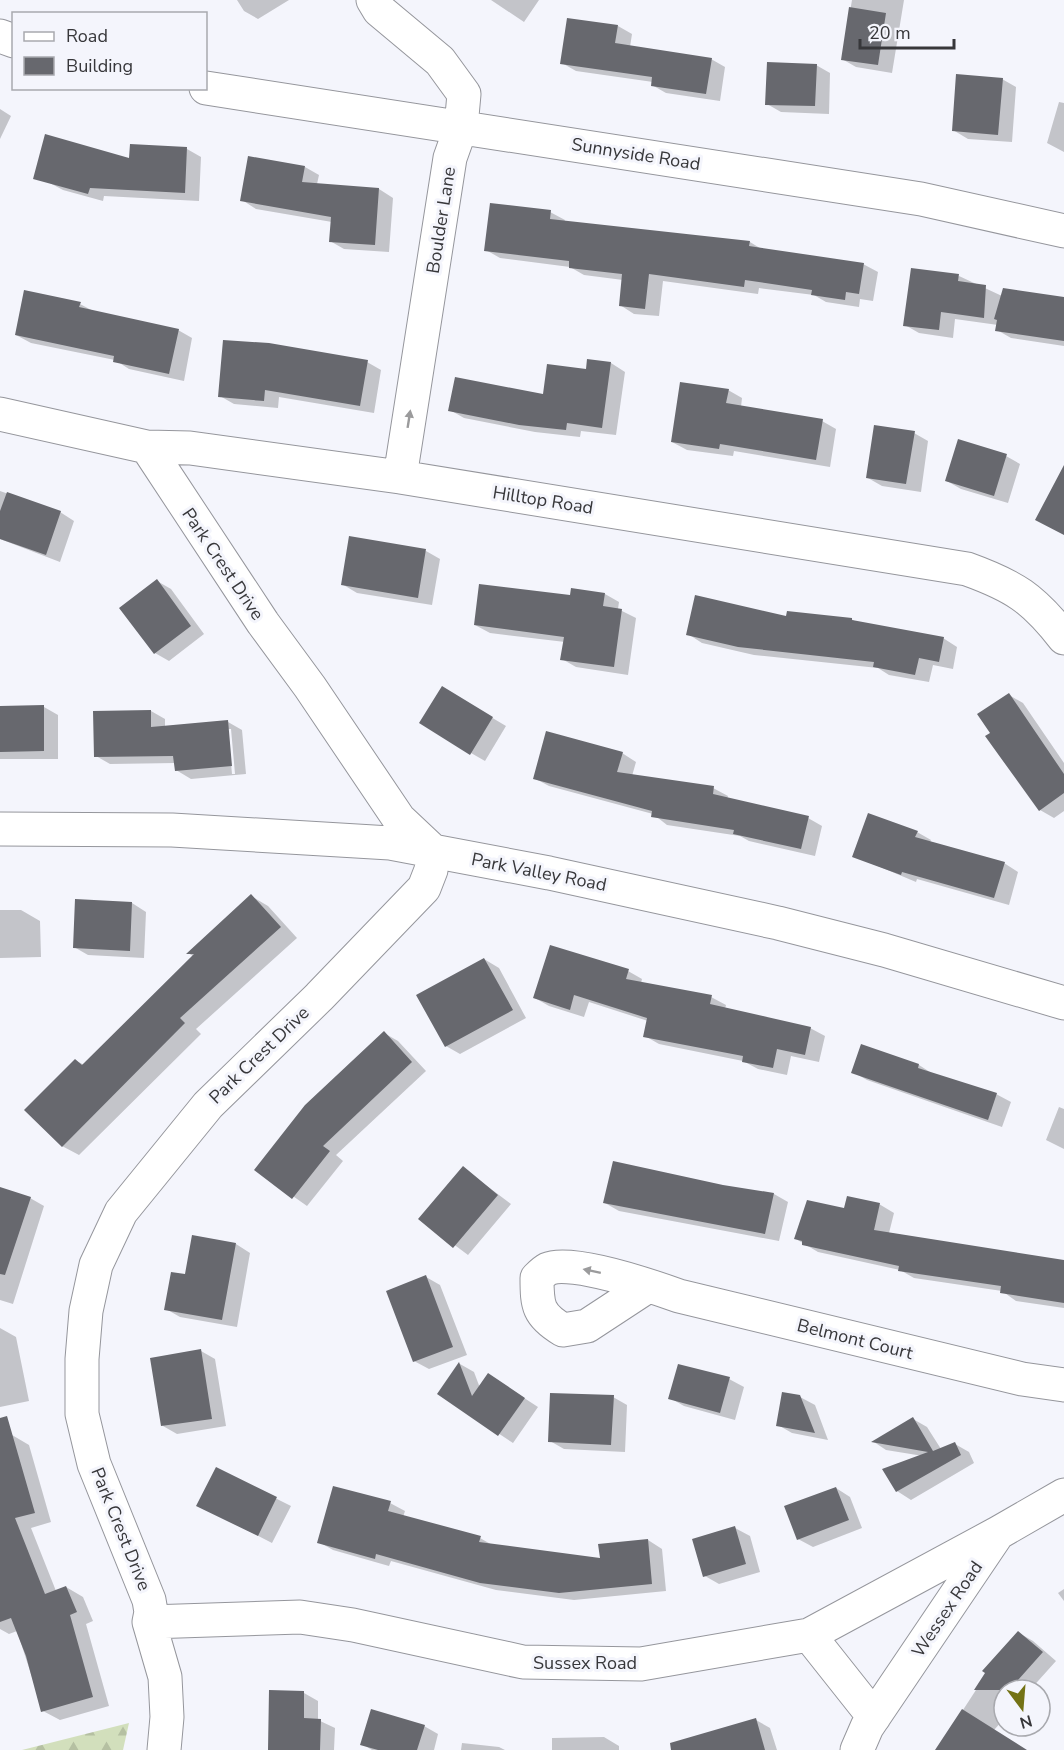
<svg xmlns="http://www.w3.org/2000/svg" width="1064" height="1750" font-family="'Nunito Sans',sans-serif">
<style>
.forest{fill:url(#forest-firs)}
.shadow{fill:#0003;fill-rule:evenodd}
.building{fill:#67686e}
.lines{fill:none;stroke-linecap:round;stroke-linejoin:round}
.minor-casing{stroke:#95969c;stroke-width:35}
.minor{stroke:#fff;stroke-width:33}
.oneway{fill:#9b9b9c}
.labels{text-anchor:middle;stroke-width:6;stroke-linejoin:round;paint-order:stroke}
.street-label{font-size:18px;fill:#37373a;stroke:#f4f5fc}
</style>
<defs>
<pattern id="forest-firs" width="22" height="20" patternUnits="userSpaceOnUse" patternTransform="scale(1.5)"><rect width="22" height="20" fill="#d2dfbc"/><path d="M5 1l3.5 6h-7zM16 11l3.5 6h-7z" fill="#b5c0a2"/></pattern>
</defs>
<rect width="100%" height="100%" fill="#f4f5fc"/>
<path class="forest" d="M129,1723l-6,27h-101z"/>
<path class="shadow" d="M237,0h52l-31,19 -14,-8z
M491,0h48l-15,22z
M852,0h52l-12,73 -36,-6 -14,-8z
M618,26l14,8 -2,13 81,12 14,8 -5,34 -54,-8 -14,-8 1,-3 -77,-11 -14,-8z
M816,65l14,8 -1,41 -48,-2 -14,-8z
M1002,79l14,8 -4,55 -44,-3 -15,-9z
M1059,102l5,1v49l-17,-9z
M0,109l11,7 -11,23z
M131,146l56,3 14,8 -2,44 -95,-5 -1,5 -40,-11 -15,-8 82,-22z
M305,167l14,8 -2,9 62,5 14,9 -4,54 -45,-3 -14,-8 2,-19 -76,-13 -14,-9z
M550,212l15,8 -1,2 186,20 13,8 100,14 15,8 -5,29 -13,-2 -1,8 -33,-5 -12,-7 -55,-7 -1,6 -95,-13 -4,35 -25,-2 -14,-9 3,-25 -39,-5 -14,-8 -70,-9 -14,-8z
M959,276l43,20 62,2v48l-53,-8 -14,-8 1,-5 -43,-6 -2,19 -34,-5 -14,-8z
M80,304l15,8 83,18 14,8 -8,43 -55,-12 -14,-9 -84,-17 -15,-8z
M367,362l14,8 -7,43 -95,-16 -1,11 -44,-4 -14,-8z
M611,363l14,9 -9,63 -35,-4 -1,6 -45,-5 -71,-14 -14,-8 95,-15 42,-25z
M728,390l14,8 -1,9 81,14 14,8 -6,38 -96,-16 -1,5 -46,-6 -15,-8z
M914,433l14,8 -7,51 -39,-6 -14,-8z
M1006,456l14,8 -12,39 -47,-14 -14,-8z
M0,491l60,21 14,9 -14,41 -60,-23z
M426,551l14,8 -8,46 -75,-12 -15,-9z
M157,581l14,8 33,45 -35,27 -14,-8z
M572,589l33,5 14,8 -1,7 18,9 -8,57 -52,-8 -14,-8 3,-17 -75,-9 -15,-8 96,-28z
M788,617l63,2 7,4 85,15 14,9 -4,22 -20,-4 -4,17 -40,-7 -11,-7 -124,-13 -52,-12 -14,-9z
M442,688l64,38 -21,35 -14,-8z
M1009,695l14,8 41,60v48l-10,7 -14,-8 -48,-77z
M0,707h44l14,8v44h-58z
M151,711l14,8v8l63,-5 14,8 4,44 -55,5 -15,-9v-7l-66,1 -14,-8zM228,729h3l4,45h-3z
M622,753l14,9 -4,14 81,12 15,8 -1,3 81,19 14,8 -7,30 -66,-15 -9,-5 -73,-11 -14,-11 -104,-28 -15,-8z
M917,832l14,8 -1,2 74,21 14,9 -9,33 -92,-26 -1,3 -62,-26z
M251,896l17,10 29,32 -101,91 5,5 -122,121 -17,-9 13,-86 9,5 109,-109 -5,-3z
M132,903l14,9 -2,46 -56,-3 -14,-8z
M0,910h21l19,11 1,36 -41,1z
M484,959l15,9 27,50 -66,36 -14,-8z
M628,971l14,8 -1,4 70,14 15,8 -1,4 85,19 15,8 -6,26 -28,-6 -4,19 -29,-6 -15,-8 -84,-17 -14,-8 3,-15 -59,-19 -5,15 -35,-11 -14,-8z
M384,1033l14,8 28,30 -90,84 7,6 -36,45 -51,-36z
M919,1065l14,9 63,20 15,8 -9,25 -135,-47 -14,-8z
M1059,1107l5,2v40l-18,-9z
M463,1168l48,36 -43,51 -48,-36z
M722,1187l52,7 14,8 -9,39 -160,-30 -14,-8z
M0,1192l30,6 14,8 -31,98 -13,-4z
M879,1204l15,9 -5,20 175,28v47l-48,-7 -14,-10 -88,-13 -14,-8 -82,-18 -22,-13 49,-29z
M236,1244l14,9 -13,74 -57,-10 -14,-8 20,-33z
M426,1277l14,8 27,70 -38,14 -15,-8z
M0,1328l16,9 13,64 -29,6z
M201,1351l14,8 11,67 -49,8 -14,-8z
M460,1364l14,8 6,16 9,-13 49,32 -25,36 -74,-49z
M729,1379l15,8 -9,33 -51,-14 -14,-8z
M613,1397l14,8 -2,47 -61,-3 -14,-8z
M800,1397l15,8 13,35 -36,-7 -14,-8z
M913,1419l14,8 14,22 14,-5 14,8 5,11 -63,37 -14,-9 26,-35 -37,-6 -12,-8z
M12,1435l17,10 22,77 -20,6 25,63 10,-4 17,10 10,24 -7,3 23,82 -49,14 -17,-9 -26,-80 -8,3 -9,-5v-190z
M217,1469l74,37 -19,37 -59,-30z
M836,1488l14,9 12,31 -49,19 -15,-8z
M390,1503l15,8 -2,6 77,21 14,8 107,14 47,-20 14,9 4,42 -92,9 -78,-10 -105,-29 -2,5 -56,-16 -14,-8z
M735,1528l15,8 10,36 -41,12 -14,-8z
M1064,1589v12l-6,-8z
M1019,1633l14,8 23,20 -26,29h-26v29l-10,11 31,20h-88l50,-77z
M304,1693l14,8v19l17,8 -1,22h-65z
M756,1720l14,8 7,22h-73z
M424,1726l14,8 -4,16h-62l-10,-6z
M604,1737l15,9v4h-67v-12z
M462,1743l37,4 6,3h-44z"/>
<path class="building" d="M849,7l37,6 -8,52 -37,-5z
M567,18l51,7 -3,18 97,15 -6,36 -55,-8 1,-9 -92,-13z
M767,62l50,2 -2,42 -50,-1z
M956,74l47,4 -5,57 -46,-4z
M45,134l84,24 1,-14 57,3 -2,46 -95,-5 -2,6 -55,-15z
M248,156l57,10 -3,16 77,6 -4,57 -46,-3 2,-25 -91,-16z
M490,203l61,7 -1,9 200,22 -1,5 115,17 -5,31 -13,-2 -1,8 -34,-5 1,-5 -67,-10 -1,7 -95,-13 -4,35 -26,-3 3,-32 -53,-6v-7l-85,-10z
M911,268l48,6 -1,7 28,4 -2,33 -43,-6 -2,18 -36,-4z
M1003,288l61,9v44l-69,-10 2,-11 -3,-1z
M24,290l57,12 -2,5 100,22 -10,45 -56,-12 1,-6 -99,-21z
M223,340l46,3 99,17 -8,46 -95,-16 -1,11 -46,-4z
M587,359l24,3 -9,66 -35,-5 -1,7 -47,-5 -71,-14 7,-34 88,17 4,-30 39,5z
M680,382l49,7 -3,14 97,16 -7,41 -96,-16 -1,5 -48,-7z
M874,425l41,6 -9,53 -40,-6z
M958,439l49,15 -13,42 -49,-15z
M1064,465v70l-29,-15z
M7,492l54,19 -15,44 -46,-16v-28z
M349,536l77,13 -8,49 -77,-13z
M157,579l34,47 -37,28 -35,-46z
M479,584l91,11 1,-7 34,5 -2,13 19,3 -8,58 -54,-7 4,-23 -90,-12z
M695,595l91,21 1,-5 65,7v2l92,17 -5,25 -20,-4 -4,17 -42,-8 1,-5 -136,-15 -52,-12z
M442,686l51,31 -23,38 -51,-32z
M1009,693l55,81v19l-25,18 -54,-75 5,-3 -13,-19z
M44,705v46l-44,1v-46z
M151,710v17l77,-7 4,46 -57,5 -2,-15 -79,1 -1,-46z
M546,731l77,21 -6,20 97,14 -1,8 96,22 -8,33 -68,-15 1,-4 -83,-13 1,-6 -119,-32z
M868,813l50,18 -3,6 90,25 -11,36 -92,-26 -1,3 -49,-18z
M251,894l30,33 -101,91 5,5 -123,124 -38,-37 51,-51 7,6 112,-111h-8z
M75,899l57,3 -2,49 -57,-3z
M550,945l79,24 -3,10 86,16 -2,9 101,23 -6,28 -28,-6 -4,19 -31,-6 1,-6 -100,-19 4,-19 -73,-23 -4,15 -37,-12z
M484,958l29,52 -68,37 -29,-52z
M384,1031l28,31 -89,84 7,5 -38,48 -38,-29 51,-65z
M861,1044l58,20 -1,4 79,25 -9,27 -137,-47z
M613,1161l110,24 51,8 -9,41 -162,-31z
M463,1166l35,29 -45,53 -35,-29z
M0,1187l31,10 -26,78 -5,-1z
M847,1196l33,7 -6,27 190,30v43l-64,-10 1,-7 -103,-15 1,-5 -97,-21v-4l-8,-2 13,-39 37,8z
M192,1235l44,8 -14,77 -58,-10 7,-38 14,2z
M426,1275l27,72 -40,15 -27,-71z
M201,1349l11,70 -51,7 -11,-68z
M459,1362l13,34 16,-23 37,25 -27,38 -61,-42z
M678,1364l52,13 -10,36 -52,-14z
M782,1392l18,3 15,38 -39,-7z
M550,1393l64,2 -3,50 -63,-3z
M7,1416l28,97 -20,5 30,76 21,-8 11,26 -7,3 23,82 -52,15 -15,-56 -15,-38 -11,4v-204z
M913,1417l20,34 22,-9 6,13 -65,37 -14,-23 46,-17 -57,-10z
M216,1467l61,30 -19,39 -62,-30z
M333,1486l58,15 -3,10 93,25 -2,6 121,16 -2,-14 50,-5 4,45 -93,9 -79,-10 -104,-29 -1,5 -58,-16z
M836,1487l13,33 -52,20 -13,-34z
M735,1526l11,38 -43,13 -11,-38z
M1018,1631l25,21 -34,38h-35l11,-17 -3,-2z
M269,1690l35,1v27l17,1 -1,31h-52z
M371,1709l54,16 -8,25h-39l-18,-5z
M962,1709l65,41h-92z
M756,1718l9,32h-94l-1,-7z"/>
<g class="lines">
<g class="minor-casing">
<path id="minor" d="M373,0l6,10 61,51 24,33 -3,33 -11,31 -50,319
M0,36l14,5
M206,88l715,111 143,32
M0,414l147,33 43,1 210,29 567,92c47,17 66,29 97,69
M147,447l116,176 47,64 89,132 34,32 -2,19 -7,18 -105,109 -111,108 -87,107 -25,53 -10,46 -4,48v55l12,50 55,136 2,12 -2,10 16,55 2,40 -3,33
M0,829l172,1 218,13 159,30 229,50 106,27 180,53
M648,1286l-61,40 -24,4c-25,-15 -26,-24 -26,-52 3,-3 7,-7 11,-9 23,-11 106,18 131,27l343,83 42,6
M149,1622l151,-5 53,8 170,37 118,2 168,-29 189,-102
M809,1635l65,82
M857,1750l10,-23 131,-194 66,-38"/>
</g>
<use href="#minor" class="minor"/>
</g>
<defs><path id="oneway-solid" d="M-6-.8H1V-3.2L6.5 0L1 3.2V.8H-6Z" transform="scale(1.5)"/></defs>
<g class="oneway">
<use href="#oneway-solid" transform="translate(409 419) rotate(-81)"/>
<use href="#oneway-solid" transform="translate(592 1271) rotate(-168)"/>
</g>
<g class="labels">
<g class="street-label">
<text transform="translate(636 154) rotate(9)" y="6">Sunnyside Road</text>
<text transform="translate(441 220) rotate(-81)" y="6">Boulder Lane</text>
<text transform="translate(543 500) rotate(9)" y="6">Hilltop Road</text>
<text transform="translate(223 564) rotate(56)" y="6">Park Crest Drive</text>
<text transform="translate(539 872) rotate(11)" y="6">Park Valley Road</text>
<text transform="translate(259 1055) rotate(-44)" y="6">Park Crest Drive</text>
<text transform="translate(855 1339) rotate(14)" y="6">Belmont Court</text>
<text transform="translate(121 1529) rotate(68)" y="6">Park Crest Drive</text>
<text transform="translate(947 1609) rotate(-56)" y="6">Wessex Road</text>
<text x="585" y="1669">Sussex Road</text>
</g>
</g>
<rect x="12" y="12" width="195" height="78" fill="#f4f5fc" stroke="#a8a9ae" stroke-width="1.5"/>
<rect x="24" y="32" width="30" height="9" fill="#ffffff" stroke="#a8a9ae" stroke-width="1.5"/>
<text x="66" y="42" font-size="18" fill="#37373a">Road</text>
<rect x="24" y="57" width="30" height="18" fill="#67686e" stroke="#a8a9ae" stroke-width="1.5"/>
<text x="66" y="72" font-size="18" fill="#37373a">Building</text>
<g transform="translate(1022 1708) rotate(164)"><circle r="28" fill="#f4f5fc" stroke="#a8a9ae" stroke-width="1.5"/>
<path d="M0-4.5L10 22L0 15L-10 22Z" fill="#737215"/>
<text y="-9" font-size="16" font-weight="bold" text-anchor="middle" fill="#37373a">N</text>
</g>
<path d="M860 39v9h94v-9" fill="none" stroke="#37373a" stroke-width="3"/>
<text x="869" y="39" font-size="18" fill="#37373a" stroke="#f4f5fc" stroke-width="4.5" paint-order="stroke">20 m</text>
</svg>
